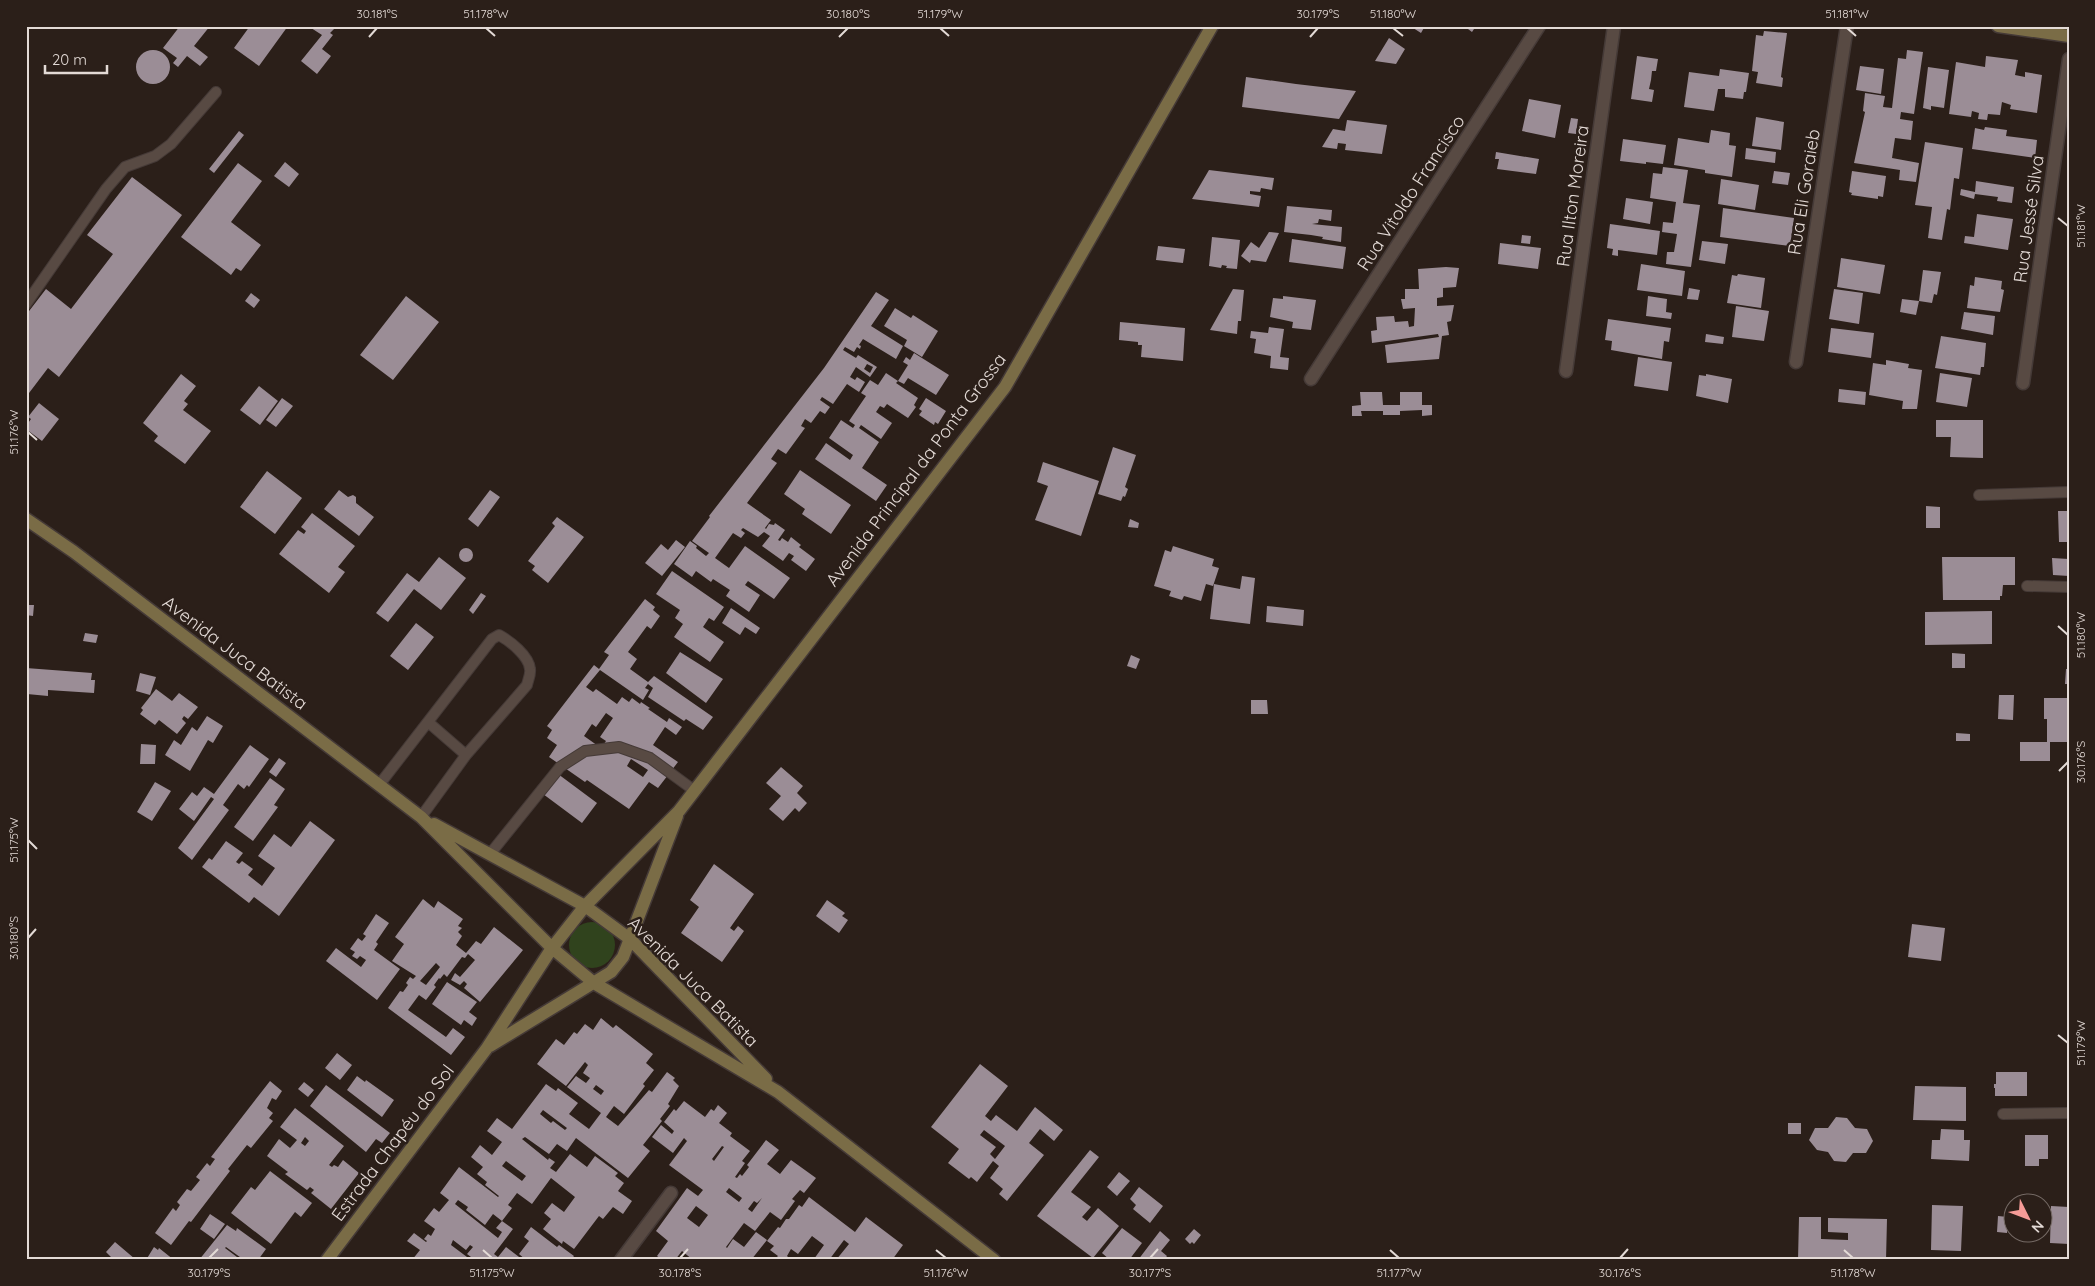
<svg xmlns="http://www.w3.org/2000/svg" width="2095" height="1286" font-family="Quicksand,sans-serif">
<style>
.green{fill:#30431d}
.building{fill:#9b8d96;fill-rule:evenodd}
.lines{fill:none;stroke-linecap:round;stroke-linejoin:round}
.lane-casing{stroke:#453a37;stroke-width:12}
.street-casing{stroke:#453a37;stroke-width:15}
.secondary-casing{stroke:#453a37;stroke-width:15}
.lane{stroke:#584a43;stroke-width:10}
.street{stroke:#584a43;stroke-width:12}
.secondary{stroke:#7a6c46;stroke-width:12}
.ticks{fill:none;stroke:#e3dad6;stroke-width:2}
.labels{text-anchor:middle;stroke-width:5;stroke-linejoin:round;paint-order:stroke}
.street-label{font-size:18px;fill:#e3dad6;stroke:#2b1f19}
.neatline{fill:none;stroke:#e3dad6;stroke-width:2}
.ticks-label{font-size:12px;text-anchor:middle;fill:#e3dad6}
</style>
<rect width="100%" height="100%" fill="#2b1f19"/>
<path class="green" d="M569 945a23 23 0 1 1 46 0a23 23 0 1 1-46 0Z"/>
<path class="building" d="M180,26h30l-16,20 14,11 -8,9 -13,-10 -9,11 -5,-4 4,-5 -14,-10z
M250,26h38l-29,40 -25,-18z
M308,26h29l-7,7 3,2 -11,14 9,7 -14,18 -16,-13 21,-26z
M1410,26h15l-4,7z
M1464,26h12l-4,6z
M1764,31l23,2 -6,44 2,1 -1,9 -26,-4 2,-11 -6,-1 4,-36 7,1z
M1389,38l16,11 -9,15 -21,-3z
M136 67a17 17 0 1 1 34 0a17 17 0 1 1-34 0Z
M1907,50l16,2 -9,62 -13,-2 -1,7 13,2 -2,19 -16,-2 -3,20 27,5 -3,19 -17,-2 1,-10 -46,-7 11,-51 -2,-1 2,-18 20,3 -2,11 9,1 6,-50 8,1z
M1637,56l21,3 -2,12h-4l-1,9 -2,9 5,1 -2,12 -21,-3z
M1986,56l32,4 -3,15 10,2v-5l17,3 -5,38 -27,-4 1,-4 -9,-3 -2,13 -12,-1 -1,6 -9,-1 1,-6 -7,-2 -1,6 -22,-3 7,-52 29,5z
M1860,66l24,3 -3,25 -25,-4z
M1928,67l21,3 -5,38 -13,-2v4l-8,-2z
M1720,69l29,4 -3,19h-2l-1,7 -18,-2v-8h-7l-4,22 -30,-4 5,-35 30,4z
M1246,77l50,7 60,7 -17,28 -97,-12z
M1529,99l32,6 -6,33 -33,-7z
M1756,117l28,5 -3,28 -29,-4z
M1571,118l7,1 -2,15 -8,-1z
M1347,120l40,5 -5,29 -37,-4 1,-6 -8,-1 -1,6 -15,-2 11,-18 12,2z
M1985,127l22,3 -1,6 31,4 -2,18 -63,-9 3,-21 9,2z
M1711,130l19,3 -1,12 7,1 -4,31 -27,-4v-3l-31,-5 4,-27 31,5z
M239,131l5,4 -30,38 -5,-4z
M1623,139l43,6 -3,19 -17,-2v2l-26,-3z
M1925,142l38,6 -4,31 -5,-1 -4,32 -3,-1 -5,31 -14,-2 4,-31 -17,-2z
M1746,148l30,4 -1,11 -30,-4z
M1496,152l43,7 -3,15 -39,-5 2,-10h-4z
M285,162l14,12 -10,13 -15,-11z
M238,163l24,18 -31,41 30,23 -20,26 -5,-3 -5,7 -50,-38z
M1663,167l25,3 -5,33 17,2 -9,62 -25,-3 1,-12h7l3,-18 -15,-2 1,-10 10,1 3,-21 -26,-4 3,-25 9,1z
M1209,170l65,8 -2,12 -11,-2 -1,4 -10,-1v3l11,2 -2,11 -67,-8z
M1774,171l16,2 -2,12 -16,-2z
M1852,171l34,5 -3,21 -5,-1v3l-27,-4 1,-2 -3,-1z
M132,177l50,38 -123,162 -11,-9 -22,29v-82l20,-26 25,20 42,-55 -26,-19z
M1721,179l38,6 -4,25 -37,-6z
M1976,181l38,6 -2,16 -15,-2 1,-4 -23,-3 -1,5 -14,-4 1,-6 14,3z
M1626,198l27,4 -3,22 -27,-5z
M1287,206l45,4 -1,11 -12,-2 -1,4 -6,1 30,3 -1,15 -19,-3 1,-2 -12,-2 -27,-3z
M1723,208l71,10 -4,28 -70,-9z
M1977,214l36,5 -5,31 -44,-7 1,-7 9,1z
M1610,224l50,7 -3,24 -39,-5v6l-6,-1 1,-6 -6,-1z
M1269,232l10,1 -13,29 -15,-2 -1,3 -9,-7 10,-14 8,6z
M1522,235l9,1 -1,8 -9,-1z
M1212,237l28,3 -3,29 -11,-1 1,-2 -5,-1 -1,3 -12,-2z
M1292,239l54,8 -3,22 -54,-7z
M1702,241l26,3 -3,20 -26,-4z
M1500,243l41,5 -3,21 -40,-5z
M1158,246l27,3 -2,14 -27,-3z
M1841,258l44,7 -5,29 -43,-7z
M1641,264l44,7 -3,25 -45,-6z
M1446,267l13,1 -3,19 -13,1v9l-6,1v8l17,-1 -3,16 -4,1 2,13 -7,1 -3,23 -52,4 -2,-18 54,-8 -1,-3 -66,9 -1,-12 6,-1 -1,-13 18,-1 1,6 13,-1 1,6 5,-1 1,-18 -12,1 -2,-10h4v-10h14l-1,-20z
M1923,270l18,2 -4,23 -3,-1 -2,9 -13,-2 -3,14 -16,-3 2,-13 17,2z
M1738,274l27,4 -4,30 -34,-5 5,-28 5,1z
M1975,277l27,4 -1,8 3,1 -4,22 -33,-4 3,-23 4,1z
M1689,288l11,2 -2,10 -11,-1z
M1233,289l11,1 -3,31h-3l-1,13 -27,-4z
M1834,289l29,4 -4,31 -30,-5z
M876,292l13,8 -18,26 32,20 -7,13 -33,-20 -4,6 2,1 -1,3 -3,-2 -3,5 -9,-5 -2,3 13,8 2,-3 19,12 -7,10 -14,-10 -6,10 5,3 2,-3 8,5 -6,10 -12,-8 -14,20 -11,-7 -2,3 10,7 -5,7 -5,-3 -9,12 -6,-4 -4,7 4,2 -19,26 -8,-5 -7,10 6,4 -30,40 24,17 -6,8 1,1 3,-5 5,1 1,-2 10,7 -7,10 2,1 2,-3 6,4 3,-5 10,8 -2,2 16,12 -9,12 -15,-11 3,-4 -5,-3 -6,8 -21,-15 8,-10 -6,-4 -6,5 -15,-9 -2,2 4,3 -4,5 -8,-5 -18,25 14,10 16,-22 45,32 -16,21 -26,-18 -3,4 15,10 -11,17 -23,-16 4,-6 -17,-11 -2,3 -15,-11 -4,6 -18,-13 16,-23 7,5 -1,2 10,8 3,-3 -17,-12 18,-24 -1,-1 115,-148zM867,364l6,3 -3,6 -6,-4z
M251,293l9,7 -6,8 -9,-7z
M406,296l33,26 -46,58 -33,-25z
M1283,296l33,4 -5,30 -19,-2 1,-6 -23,-5 3,-19 10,1z
M1648,296l19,3 -1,13 6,1 -1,6 -25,-3z
M1736,306l33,5 -5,30 -32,-4z
M895,308l16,10 2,-3 25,16 -16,26 -18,-11 3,-6 -23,-14z
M1964,312l31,4 -2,19 -32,-6z
M1608,319l63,9 -2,14 -5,-1 -2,18 -51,-9 1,-9 -7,-1z
M1120,322l65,6 -2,33 -42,-4 1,-12h-4v-3l-19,-2z
M1269,327l15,2 -4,28 9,1 -1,12 -18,-2 1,-12 -17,-3 2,-14 -6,-1 1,-7 17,2z
M1831,328l43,5 -3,25 -43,-6z
M1706,334l18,3 -1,7 -18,-2z
M1941,336l45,7 -2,24h-3l-1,8 -45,-7z
M914,353l35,22 -13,20 -28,-17 -4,6 -6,-3 -2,2 22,15 -4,7 2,2 -8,11 -21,-14 -3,4 -4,-2 -4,6 16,11 -11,16 -20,-14 -2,3 20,14 -17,26 25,17 -11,16 -61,-42 11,-16 24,17 3,-5 -24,-17 12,-18 12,8 2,-3 -6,-4 17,-25 -5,-3 9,-13 8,5 8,-12 12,8 10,-16 -5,-3 3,-5 4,3z
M1638,357l34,5 -4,29 -34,-5z
M1886,360l23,4 -1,4 14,2 -5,39h-15l1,-8 -34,-6 4,-32 13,2z
M1940,373l32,5 -5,29 -31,-5z
M181,374l15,12 -12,15 4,3 -5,6 28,21 -26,33 -31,-23 4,-5 -15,-13z
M1706,374l26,5 -4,24 -32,-7 3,-21 7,1z
M259,386l19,15 -18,24 -20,-15z
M1839,389l27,3 -1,13 -27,-3z
M1360,392h22l1,13h17v-13h22v13h10v10l-10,1v-6l-22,1v4h-17v-4h-22l1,5h-10v-10l9,-1z
M282,398l11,8 -17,21 -10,-7z
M926,398l20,13 -8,13 -3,-2 -1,3 -15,-10 3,-4 -3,-2z
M39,403l20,16 -17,22 -16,-12v-3l5,-7 -3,-2z
M1936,420h47v38l-33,-1 1,-20h-15z
M1113,447l23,8 -11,32 3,2 -3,8 -2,-1 -2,5 -23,-7z
M1043,462l56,19 -18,55 -46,-16 13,-34 -11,-4z
M800,470l51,35 -20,29 -29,-20 3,-5 -21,-15z
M267,471l35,27 -27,36 -35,-27z
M339,490l9,7 5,-2 3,2v6l18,14 -15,19 -35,-27z
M490,490l10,7 -22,30 -10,-8z
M1926,506l14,1v21h-14z
M2058,511h11v31h-10z
M312,513l43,33 -17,21 7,5 -16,21 -50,-39 19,-24 6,4 2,-3 -5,-4z
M557,517l27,20 -36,46 -16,-13 3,-4 -7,-5 27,-35 -3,-3z
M1130,519l9,4 -1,5 -10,-1z
M676,540l9,7 -23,29 -17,-13 16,-19 7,6z
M1173,546l41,13 -2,7 7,2 -6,18 -7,-2 -5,17 -17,-5 -2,4 -13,-4 2,-5 -17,-5 11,-36 6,2z
M459 555a7 7 0 1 1 14 0a7 7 0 1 1-14 0Z
M439,557l27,21 -25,32 -27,-21 -26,33 -12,-9 31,-40 12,9z
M1942,557h73v28h-12l-1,11h-2v4h-57z
M2052,558l17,1v17l-16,-1z
M672,571l52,36 -10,14 -5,-3 -6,9 21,15 -14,20 -36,-25 9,-13 -8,-6 5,-8 -24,-16z
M1242,576l13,2 -5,46 -40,-5 4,-35 26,5z
M481,593l5,3 -13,18 -4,-4z
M645,599l10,8 -2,3 7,6 -9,13 -4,-3 -19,26 9,7 -7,10 18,13 6,-6 59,41 -10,13 -17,-11 -2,2 -36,-24 5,-9 -5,-4 -3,4 4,2 -6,10 -43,-30 -14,17 7,5 3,-3 21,15 5,-7 7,5 3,-4 8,6 1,-2 9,6 -2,1 19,13 2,-4 13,9 -6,8 -11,-8 -12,18 25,17 -20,26 -9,-6 -20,27 -42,-29 -2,2 -36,-25 8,-12 -10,-7 5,-8 -5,-4 47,-61 5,4 10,-14 -5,-3zM606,713l7,5 -13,19 6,4 -5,7 -17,-12 8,-12 4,3zM631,759l17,11 -5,7 -16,-11z
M26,605h8l-1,11 -7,-1z
M1267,606l37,4 -1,16 -37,-4z
M731,608l29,20 -4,6 -11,-7 -5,8 -18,-12z
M1992,611v33l-67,1v-33z
M416,623l18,14 -26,33 -18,-14z
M85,633l13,2 -2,8 -13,-2z
M680,652l43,27 -17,24 -40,-30z
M1952,653l13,1v14h-13z
M1131,655l9,4 -4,10 -9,-3z
M26,668l66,5 -1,7h4l-1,13 -46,-3v6l-21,-2z
M2066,669h3v15h-4z
M140,673l16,4 -6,18 -14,-4z
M156,689l16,12 7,-8 19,14 -10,12 -4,-3 -2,3 4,4 -9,11 -18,-14 -4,5 -15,-11 3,-4 -2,-2z
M1999,695h15l-1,25 -15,-1z
M2044,698h25v44h-19v19h-30v-19h27v-23h-3z
M1251,700h16l1,14h-17z
M207,716l16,10 -10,17 -5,-3 -18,31 -25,-16 9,-15 7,5 11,-18 5,4z
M1956,733l14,1v7h-14z
M141,744l15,1 -1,19h-15z
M250,745l19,14 -20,28 -2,-2 -3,4 -6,-5 -15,21 6,5 -37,50 -14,-12 36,-49 -3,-2 -17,24 -15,-12 13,-17 5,4 7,-9 10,7z
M279,758l7,5 -10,14 -7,-5z
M781,767l22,19 -6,7 10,10 -8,9 -4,-4 -12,13 -14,-12 12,-13 -15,-13z
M554,771l43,32 -15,20 -43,-32z
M270,778l15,11 -11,16 4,2 -25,34 -19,-14z
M155,782l16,9 -19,30 -15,-9z
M310,821l25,19 -56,76 -25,-19 -5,6 -47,-36 7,-9 3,2 14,-19 17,12 -7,9 3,2 3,-3 11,8 -5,6 14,11 13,-18 -17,-12 16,-22 17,13z
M714,864l40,30 -24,34 4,3 4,-5 6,5 -22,31 -41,-29 18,-26 -9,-7z
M423,899l11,9 4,-7 25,18 -5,7 4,2 -4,4 4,4 -6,9 10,8 10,-12 5,3 13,-17 29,23 -43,52 -16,-14 3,-4 -3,-3 -4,4 -9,-5 4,-7 5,4 15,-17 -7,-6 -3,4 -3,-1 -15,20 -3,-3 -4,5 -1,-1 -5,7 2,2 -10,13 -7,-5 -11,15 38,27 7,-9 12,9 -14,18 -63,-47 12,-17 3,1 5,-7 -2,-2 4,-6 3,2 3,-3 -24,-15 12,-17 -9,-7zM436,963l4,4 -14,18 -6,-4z
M827,900l18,13 -3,3 6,4 -9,13 -23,-17z
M376,914l13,9 -13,19 2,2 -4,6 26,19 -23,31 -51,-39 10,-13 25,19 5,-7 -6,-4 -3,3 -5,-3 3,-4 -5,-3 8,-11 4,3 4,-5 -3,-2z
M1912,924l33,4 -4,33 -33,-4z
M447,982l30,20 -8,10 8,6 -5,8 -8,-6 -3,5 -29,-21z
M601,1018l12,10 3,-3 37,29 -7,9 8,7 -11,14 2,2 -21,28 -10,-8 -8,11 12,9 31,-36 3,2 15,-20 8,6 -2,2 6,6 -11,18 2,2 -10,13 2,2 -19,24 7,6 -22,27 -52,-40 -9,13 -10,-7 -8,10 -24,-17 -3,2 26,21 1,-2 6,4 -5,6 6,4 14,-18 17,13 8,-11 23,17 -3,3 9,7 -6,8 14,10 -9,13 -10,-7 -10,12 -4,-3 -25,33 -11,-8 -1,3 -19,-15 8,-10 -7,-6 8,-10 12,9 11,-15 -24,-19 -19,26 -15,-11 -9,12 4,3 -10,13 -9,-7 -8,11 -19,-15 2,-3 -10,-7 -3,4 43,34 4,-6 -6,-4 6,-7 11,8 -19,25 4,3 8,-10 17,13h-48l-8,-6 6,-7 -3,-2 -4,5 -13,-10 -2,5 20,15h-59l8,-10 -13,-9 7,-8 12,9 1,-1 -3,-2 4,-5 3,2 4,-7 -11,-8 10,-13 5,4 10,-12 -9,-7 19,-26 39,30 1,-1 -14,-11 2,-3 -10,-8 6,-7 -12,-10 9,-12 12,10 10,-13 -15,-11 10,-13 15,11 34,-45 10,7 2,-3 20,15 -9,11 20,15 12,-16 -34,-26 9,-11 10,7 4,-5 -7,-5 5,-8 -3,-3 -19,24 -29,-22 19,-25 8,6 10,-13 3,2 8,-10 8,6zM596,1085l8,6 -3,4 -8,-6zM543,1110l24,18 -2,2 -12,-9 -2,2 -11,-9zM506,1161l20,15 -4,5 -20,-15z
M337,1053l15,12 -12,15 -15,-12z
M980,1064l28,22 -23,30 6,5 5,-6 21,16 18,-24 28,23 -9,11 -14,-12 -11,14 15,12 -37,46 -8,-7 4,-5 -13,-11 9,-12 -6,-5 -16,21 -6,-5 -2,2 -21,-16 11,-14 -28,-22zM984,1130l21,16 -10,13 -5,-5 6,-7 -16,-12z
M1996,1072h31v24h-32v-8h-1v-4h2z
M357,1076l8,6 1,-2 28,20 -12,17 -35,-27z
M270,1081l12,10 -6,9 -4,-2 -5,10 6,5 -4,5 4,3 -22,27 -4,-3 -19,24 2,2 -39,51 -2,-1 -18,24 -16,-12 18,-25 3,3 4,-6 -3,-3 10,-13 4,2 9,-11 -4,-3 11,-14 3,3 5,-7 -4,-2z
M304,1082l10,8 -6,7 -10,-8z
M326,1085l64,48 -8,10 -6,-4 -10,13 -56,-46z
M1915,1086l51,1v34l-53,-1z
M684,1101l21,16 6,-8 3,2 4,-6 9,8 -8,10 13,10 -2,3 20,15 -8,10 3,2 -10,14 2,1 3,-4 2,2 7,-9 -2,-2 19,-25 13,10 -12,14 13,10 11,-14 25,18 -12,15 -4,-3 -8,9 3,2 -14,19 -11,-8 -15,19 -11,-8 -18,24 1,1 6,-9 11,8 12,-15 11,8 -16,20h-58l-11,-9 -7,9h-13l-5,-4 11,-15 -12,-10 31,-43 11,8 5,-6 -34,-25 18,-24 -3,-3 -11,15 -21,-16 9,-12 11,9 2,-3 -10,-9 10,-13 2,2zM722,1146l2,1 -10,14 -2,-2zM729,1188l13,10 -3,4 -13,-10zM762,1198l-10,14 -4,-3 6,-8 3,2zM696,1206l12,9 -9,12 -12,-9z
M295,1108l49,38 -15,19 3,2 2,-2 4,2 5,-7 16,13 -28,36 -20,-16 3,-3 -4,-3 -3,3 -22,-16 3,-2 -21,-16 12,-17 11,9 7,-8 -17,-13zM305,1137l4,4 -4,5 -4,-3z
M1836,1117l11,1 8,10 12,1 6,12 -7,12h-13l-7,9 -12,-1 -6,-9 -11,-2 -8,-10 6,-12h13z
M1788,1123h13v11h-13z
M1941,1129l23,1v10h6l-1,21 -38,-2 1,-19h8z
M2025,1135h23v24h-9v7h-14z
M1090,1150l9,7 -28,35 20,15 -9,10 5,4 11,-13 21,18 -26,32 -56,-42z
M270,1171l42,32 -11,14 -6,-5 -24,32 -40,-31 20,-26 4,3z
M1119,1172l11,9 -13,15 -10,-9z
M1139,1187l24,19 -13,17 -17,-14 3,-4 -6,-6z
M809,1197l46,35 11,-15 37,28 -11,15h-56l13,-16 -5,-4 -15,20h-14l-1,-1 10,-14 -12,-9 -14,18 -7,-5 -4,7 4,4h-17l4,-4 -8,-6 4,-4 -7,-5 11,-14 2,1 6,-9h3l10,-14 3,2z
M1932,1205l31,1 -2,45 -30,-1z
M2051,1206l18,1v37l-19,-1z
M210,1214l15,10 -11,15 -14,-10z
M1998,1216l10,1 -1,16 -10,-1z
M1799,1217h22v22l27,1v-7l-20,-1v-14l59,1 -1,41h-88z
M227,1225l9,6 1,-3 29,21 -8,11h-14l-18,-13 -1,1 16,12h-42z
M531,1227l26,20 2,-2 15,11 -3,4h-45l-7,-6 10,-13 -5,-4z
M1122,1228l20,15 -13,17h-19l-8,-7z
M1194,1229l7,6 -7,9 -2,-2 -2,2 -5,-5z
M1160,1231l10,9 -9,11 6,5 -3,4h-26z
M115,1242l20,17 -1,1h-25l2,-3 -5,-5z
M154,1247l4,3 1,-2 15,12h-28z"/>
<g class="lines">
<g class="lane-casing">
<path id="lane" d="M26,304l80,-115 19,-22 30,-11 16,-12 45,-52
M1979,495l90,-3
M2027,586l42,1
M428,722l38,33
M379,785l113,-146 7,-4c11,6 30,21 31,34 1,5 -2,11 -3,16l-61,70 -45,62
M490,854l70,-87 25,-16 34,-4 31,11 45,33
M2003,1114l66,-1"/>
</g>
<g class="street-casing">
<path id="street" d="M1796,362l51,-336
M1566,371l48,-345
M1311,379l228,-353
M2023,383l46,-324
M621,1260l50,-67"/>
</g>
<g class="secondary-casing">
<path id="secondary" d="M1998,26l71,10
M26,519l48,33 347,265 131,131 42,35 184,109 216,168
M434,824l151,82 45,33 136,140
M490,1046l121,-74 12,-15 54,-141
M327,1260l160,-212 65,-100 33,-42 94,-95 326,-424 207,-361"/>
</g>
<use href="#lane" class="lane"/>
<use href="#street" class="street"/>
<use href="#secondary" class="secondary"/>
</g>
<path class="ticks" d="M486,28l9,8M940,28l9,8M1393,28l10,8M1847,28l9,8M369,37l8,-9M839,37l9,-9M1310,37l8,-9M2058,218l10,8M28,432l9,8M2058,626l10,9M2059,771l9,-9M28,840l9,9M28,938l8,-9M2058,1035l10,8M483,1250l9,8M936,1250l10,8M1390,1250l9,8M1844,1250l9,8M209,1258l9,-9M680,1258l8,-9M1150,1258l8,-9M1620,1258l8,-9"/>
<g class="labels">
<g class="street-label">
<text transform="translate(1804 192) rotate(-81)" y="6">Rua Eli Goraieb</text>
<text transform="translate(1411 193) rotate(-57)" y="6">Rua Vitoldo Francisco</text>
<text transform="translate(1573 196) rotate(-82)" y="6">Rua Ilton Moreira</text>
<text transform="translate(2029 219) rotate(-82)" y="6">Rua Jessé Silva</text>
<text transform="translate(916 470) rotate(-53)" y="6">Avenida Principal da Ponta Grossa</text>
<text transform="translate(235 653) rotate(37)" y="6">Avenida Juca Batista</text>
<text transform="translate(693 982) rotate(45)" y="6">Avenida Juca Batista</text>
<text transform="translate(393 1143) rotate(-53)" y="6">Estrada Chapéu do Sol</text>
</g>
</g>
<rect width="2095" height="1286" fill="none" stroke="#2b1f19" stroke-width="55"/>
<g transform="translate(2028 1218) rotate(132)"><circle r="24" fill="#2b1f19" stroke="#756a65"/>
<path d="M0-4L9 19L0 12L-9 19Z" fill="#f59b97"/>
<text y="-8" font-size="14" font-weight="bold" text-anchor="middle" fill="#e3dad6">N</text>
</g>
<path d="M45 65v8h62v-8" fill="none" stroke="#e3dad6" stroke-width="2.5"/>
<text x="52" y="65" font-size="15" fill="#e3dad6" stroke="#2b1f19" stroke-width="4" paint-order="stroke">20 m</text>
<rect x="28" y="28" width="2040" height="1230" class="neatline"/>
<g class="ticks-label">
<text x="377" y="18">30.181°S</text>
<text x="486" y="18">51.178°W</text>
<text x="848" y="18">30.180°S</text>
<text x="940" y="18">51.179°W</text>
<text x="1318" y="18">30.179°S</text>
<text x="1393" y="18">51.180°W</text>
<text x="1847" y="18">51.181°W</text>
<text transform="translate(2081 226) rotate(-90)" y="4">51.181°W</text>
<text transform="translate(14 432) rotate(-90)" y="4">51.176°W</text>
<text transform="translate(2081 635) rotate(-90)" y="4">51.180°W</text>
<text transform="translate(2081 762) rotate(-90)" y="4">30.176°S</text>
<text transform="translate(14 840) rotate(-90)" y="4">51.175°W</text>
<text transform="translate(14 938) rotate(-90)" y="4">30.180°S</text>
<text transform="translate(2081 1043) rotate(-90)" y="4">51.179°W</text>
<text x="209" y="1277">30.179°S</text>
<text x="492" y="1277">51.175°W</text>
<text x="680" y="1277">30.178°S</text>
<text x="946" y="1277">51.176°W</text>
<text x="1150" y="1277">30.177°S</text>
<text x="1399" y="1277">51.177°W</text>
<text x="1620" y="1277">30.176°S</text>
<text x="1853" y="1277">51.178°W</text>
</g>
</svg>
